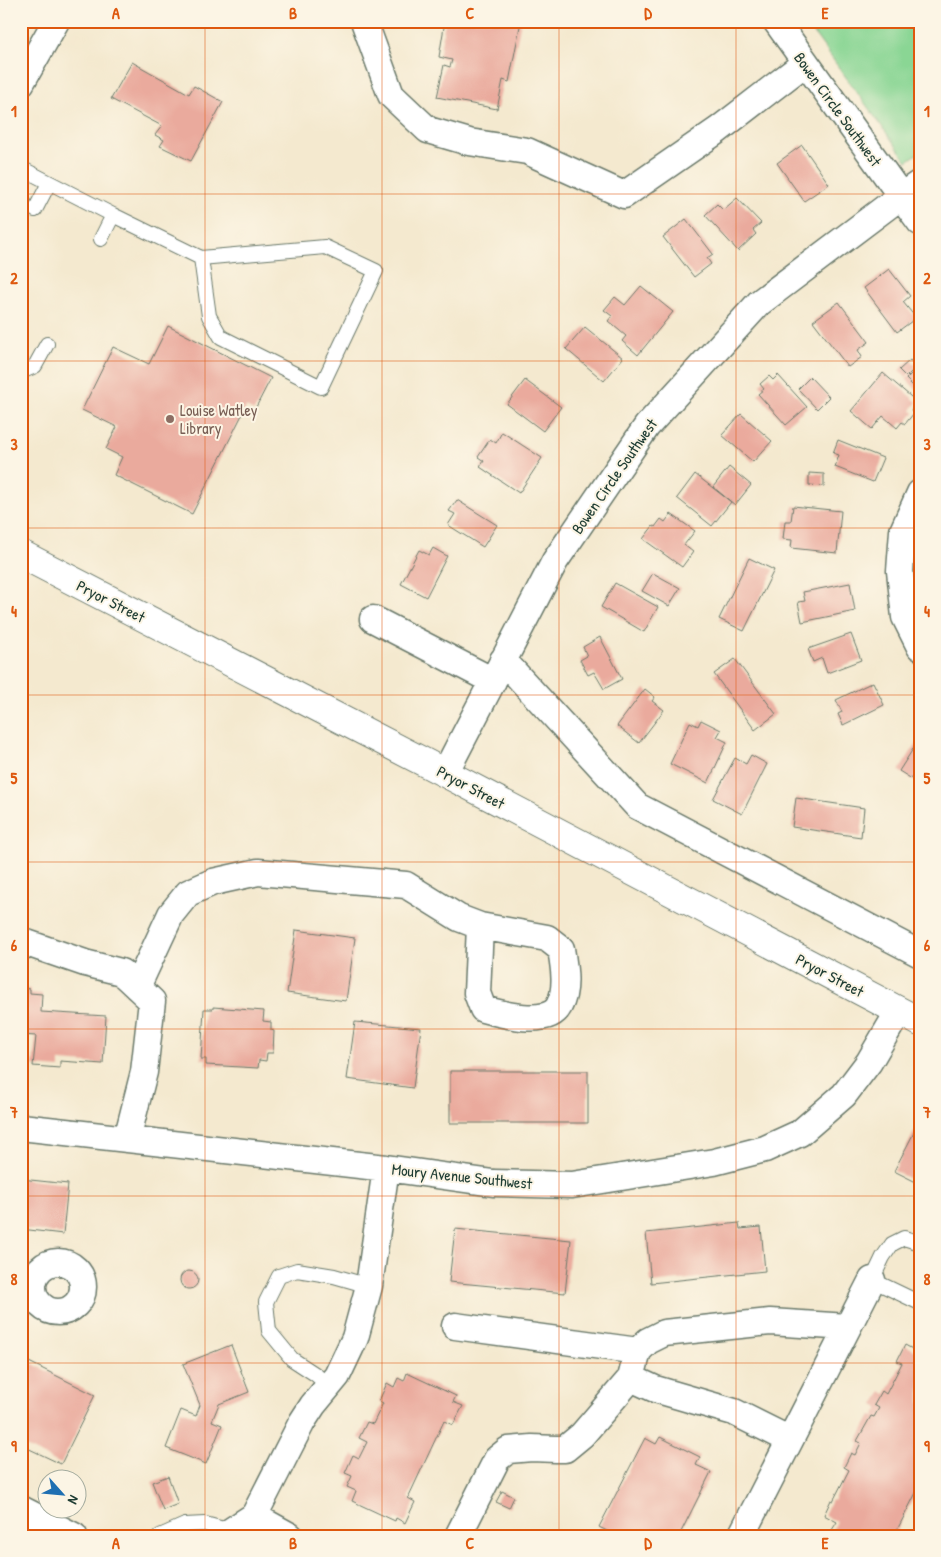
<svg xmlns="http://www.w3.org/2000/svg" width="941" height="1557" font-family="'Patrick Hand',sans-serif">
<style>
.green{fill:#8ad694;stroke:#548a64}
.building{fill:#eaaa9d}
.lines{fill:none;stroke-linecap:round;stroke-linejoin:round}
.service-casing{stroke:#6a796a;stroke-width:16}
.minor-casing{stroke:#6a796a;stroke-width:29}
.secondary-casing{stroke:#6a796a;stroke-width:30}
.service{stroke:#fff;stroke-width:14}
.minor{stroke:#fff;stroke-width:26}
.secondary{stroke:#fff;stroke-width:28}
.grid{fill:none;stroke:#de580e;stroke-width:1;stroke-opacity:0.55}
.education-dot{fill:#8d6e63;stroke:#fcf5e5;stroke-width:2}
.labels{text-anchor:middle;stroke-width:4;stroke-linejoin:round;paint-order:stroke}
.street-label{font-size:16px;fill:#1f3d34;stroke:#fcf5e5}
.education-label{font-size:16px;fill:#785e54;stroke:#fcf5e5;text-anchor:start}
.neatline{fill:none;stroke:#de580e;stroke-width:2}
.grid-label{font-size:16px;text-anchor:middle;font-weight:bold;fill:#de580e}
</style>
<rect width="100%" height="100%" fill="#fcf5e5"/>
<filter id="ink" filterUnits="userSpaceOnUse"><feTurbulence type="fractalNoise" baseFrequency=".02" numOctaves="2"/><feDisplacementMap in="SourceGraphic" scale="10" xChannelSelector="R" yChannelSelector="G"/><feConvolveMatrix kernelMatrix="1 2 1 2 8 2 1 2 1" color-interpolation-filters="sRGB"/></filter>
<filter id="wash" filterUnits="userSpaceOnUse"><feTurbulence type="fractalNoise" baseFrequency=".0096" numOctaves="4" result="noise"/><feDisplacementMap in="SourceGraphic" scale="20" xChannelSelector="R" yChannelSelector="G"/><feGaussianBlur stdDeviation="1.12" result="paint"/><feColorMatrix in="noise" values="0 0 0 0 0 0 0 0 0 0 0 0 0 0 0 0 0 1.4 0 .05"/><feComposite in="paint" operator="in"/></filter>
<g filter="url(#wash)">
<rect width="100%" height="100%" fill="#f4e9cf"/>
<path class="green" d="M805,21h115v131l-13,9z"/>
<g id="blocks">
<path class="building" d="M445,21h76l-12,61 -6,-2 -6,29 -60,-12 7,-32 6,2 2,-7 -13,-3z
M132,62l57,32 5,-8 29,16 -32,59 -31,-15 4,-6 -9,-5 7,-9 -51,-27z
M802,145l27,39 -25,17 -27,-38z
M737,198l24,25 -8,7 3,4 -18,17 -33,-36 12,-11 6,6z
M686,219l27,35 -6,4 4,6 -17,13 -31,-40z
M889,269l21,27 -7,6 13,16 -19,14 -33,-44z
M641,286l32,26 -35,43 -16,-14 4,-5 -18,-15 4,-5 -8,-6 11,-13 10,8z
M839,302l30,40 -11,8 4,7 -14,10 -35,-46z
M168,326l103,52 -17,33 -8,-4 -54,107 -78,-39 8,-18 -16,-8 11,-22 -35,-17 31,-63 36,17z
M585,327l38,31 -19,23 -38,-32z
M910,360l7,6 -11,11 -7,-7z
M920,365v28l-14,-14z
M883,373l34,29 -6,8 3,3 -9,11 -3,-2 -5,6 -14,-12 -11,13 -21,-18z
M778,375l29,32 -21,18 -28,-31 6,-5 -4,-5 9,-8 4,4z
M810,377l19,20 -12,12 -19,-20z
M525,380l36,27 -18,24 -36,-27z
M741,414l31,27 -19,21 -31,-27z
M502,432l40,26 -23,35 -39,-26 4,-6 -6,-4 12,-18 6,4z
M838,440l45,18 -10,24 -38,-15 4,-12 -6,-2z
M729,467l22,18 -16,20 -22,-18z
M809,473l15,1v12l-15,-1z
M695,474l36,28 -19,24 -35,-28z
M457,500l40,25 -14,22 -35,-22 7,-11 -6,-3z
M793,506l48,5 -4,42 -46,-5 1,-8 -9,-1 2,-18h6z
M671,514l24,17 -11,14 9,7 -11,15 -39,-28 10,-13 2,1 6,-8 4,3z
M433,548l14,8 -21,41 -25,-13 18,-34 10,5z
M749,558l25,12 -30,61 -25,-12z
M653,573l27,15 -11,18 -27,-15z
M615,583l43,24 -14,25 -43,-25z
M850,583l5,28 -53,11 -4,-20 7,-1 -2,-9z
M851,634l10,26 -34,13 -5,-15 -9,4 -5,-13z
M600,637l22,42 -18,10 -10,-17 -6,3 -8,-15 7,-4 -4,-9z
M735,659l41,55 -21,16 -41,-56z
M873,682l11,23 -41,20 -5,-11 4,-2 -6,-12z
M645,689l10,8 -3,4 12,9 -25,33 -22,-17z
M701,720l20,10 -4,7 10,5 -19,41 -38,-19 20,-42 8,4z
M920,738v46l-21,-13z
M751,755l16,9 -25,50 -29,-15 22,-41 11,6z
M796,798l68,10 -3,29 -69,-10z
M296,930l59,8 -9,63 -59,-8z
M21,988l9,1v4l12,1 -1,18 65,4 -3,48 -43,-3v7l-27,-2 3,-30 -15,-1z
M213,1007l51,4 -1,10 8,1v8l3,1 -1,22h-6l-1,8 -7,-1 -1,8 -52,-3v-6h-5l3,-50h9z
M355,1022l66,6 -8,60 -66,-9z
M450,1071h138v52h-138z
M920,1121v63l-26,-13z
M21,1179l47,5 -5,50 -42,-5z
M739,1223l1,6 21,-2 4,44 -114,12 -5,-50z
M455,1229l116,11 -6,53 -116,-11z
M180 1280a9 9 0 1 1 18 0a9 9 0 1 1-18 0Z
M231,1345l18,47 -30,12 -7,17 10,4 -16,39 -40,-16 15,-38 15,6 4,-11 -17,-41z
M905,1345l15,8v132l-26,51h-50l-12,-6 5,-8 -13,-7 7,-15 2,1 16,-31 -5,-3 7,-14 4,2 6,-12 -4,-2 14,-25 3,1 5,-9 -5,-3 8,-14 4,3 16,-31 -5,-2z
M21,1358l74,37 -34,69 -40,-19z
M407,1373l49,23 -3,6 10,4 -10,19 -9,-4 -36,77 7,4 -10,21 -9,-5 -1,3 -43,-20 4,-10 -9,-4 5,-11 -7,-3 8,-18 6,3 8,-16 -8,-4 8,-16 6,2 10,-21 -4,-2 8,-18 7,4 4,-9 6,3z
M660,1437l40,20 -4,8 15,7 -32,64h-67l1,-2 -14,-7 46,-89 11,6z
M168,1476l10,28 -15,6 -11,-28z
M502,1491l12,6 -5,11 -13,-6z"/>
</g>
</g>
<g filter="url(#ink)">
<use href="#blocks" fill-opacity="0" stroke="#6a796a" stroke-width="1"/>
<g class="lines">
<g class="service-casing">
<path id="service" d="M21,168l92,47
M35,210l14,-27
M101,239l12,-24 88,43 124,-11 51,24 -55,116 -100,-50 -12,-21 -8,-58
M21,372l14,-6 12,-22
M920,1243l-16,-5 -12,6 -9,13 -11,23 48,23
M329,1386l-14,-12 -23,-15 -23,-28 -3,-29 13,-26 18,-6 37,6 35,10
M160,1536l25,-11 20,-1 26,7"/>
</g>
<g class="minor-casing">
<path id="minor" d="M364,21l27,74 37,35 41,12 58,9 97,44 94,-65 87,-67
M21,83l35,-62
M920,183l-19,13 19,26
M920,493l-17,38 -3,40 5,46 15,30
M373,619l120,62
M503,660l134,146 283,148
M445,773l110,-212 92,-135 112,-123 142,-107 -125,-175
M21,941l64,22 36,9 31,29 -8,71 -17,67
M137,987l34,-73 17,-21 25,-11 45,-10 148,13 53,33 21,8 67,12 14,11c3,18 7,40 -2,57 -11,21 -58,8 -76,3l-6,-16 3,-67
M21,1127l365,41 107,15 79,2 142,-23 51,-13 35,-16 44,-38 25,-33 30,-51
M33 1287a25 25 0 1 1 50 0a25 25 0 1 1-50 0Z
M455,1326l183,25
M631,1378l24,11 79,23 56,28
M21,1509l53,27
M254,1516l36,20
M228,1536l3,-5 23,-15 48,-94 11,-17 24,-29 18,-38 14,-52 17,-118
M458,1536l39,-77 11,-9 24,-2 24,1h9l17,-14 49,-57 7,-27 10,-10 16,-8 106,-11 78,5
M741,1536l131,-256"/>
</g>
<g class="secondary-casing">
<path id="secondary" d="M21,554l424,219 475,249"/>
</g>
<use href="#service" class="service"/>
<use href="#minor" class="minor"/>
<use href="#secondary" class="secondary"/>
</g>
</g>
<path class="grid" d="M205,21v1515M382,21v1515M559,21v1515M736,21v1515M21,194h899M21,361h899M21,528h899M21,695h899M21,862h899M21,1029h899M21,1196h899M21,1363h899"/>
<circle class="education-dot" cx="170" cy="419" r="5"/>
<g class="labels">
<g class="street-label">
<text transform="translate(838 109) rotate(54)" y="6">Bowen Circle Southwest</text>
<text transform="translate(614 476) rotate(-55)" y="6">Bowen Circle Southwest</text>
<text transform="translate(111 601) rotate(27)" y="6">Pryor Street</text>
<text transform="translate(471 787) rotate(28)" y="6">Pryor Street</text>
<text transform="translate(830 975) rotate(28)" y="6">Pryor Street</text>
<text transform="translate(462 1176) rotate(6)" y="6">Moury Avenue Southwest</text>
</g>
<g class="education-label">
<text x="180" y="416">Louise Watley<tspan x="180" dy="18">Library</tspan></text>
</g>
</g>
<rect width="941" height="1557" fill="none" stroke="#fcf5e5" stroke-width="55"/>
<g transform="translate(62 1494) rotate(117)"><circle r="24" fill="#fcf5e5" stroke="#a4ab9e"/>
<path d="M0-4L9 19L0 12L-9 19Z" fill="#1f6fb2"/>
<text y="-8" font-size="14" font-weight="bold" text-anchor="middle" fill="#1f3d34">N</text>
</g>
<rect x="28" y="28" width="886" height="1502" class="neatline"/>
<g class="grid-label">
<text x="116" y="19">A</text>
<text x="293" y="19">B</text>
<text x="470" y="19">C</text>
<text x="648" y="19">D</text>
<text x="825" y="19">E</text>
<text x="14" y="117">1</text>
<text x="927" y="117">1</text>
<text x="14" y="284">2</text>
<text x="927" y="284">2</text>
<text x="14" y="450">3</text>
<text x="927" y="450">3</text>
<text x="14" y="617">4</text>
<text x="927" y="617">4</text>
<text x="14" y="784">5</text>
<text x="927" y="784">5</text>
<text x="14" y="951">6</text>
<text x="927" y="951">6</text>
<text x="14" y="1118">7</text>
<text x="927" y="1118">7</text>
<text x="14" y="1285">8</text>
<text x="927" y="1285">8</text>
<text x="14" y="1452">9</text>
<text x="927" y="1452">9</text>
<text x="116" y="1549">A</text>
<text x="293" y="1549">B</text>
<text x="470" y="1549">C</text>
<text x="648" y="1549">D</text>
<text x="825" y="1549">E</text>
</g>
</svg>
